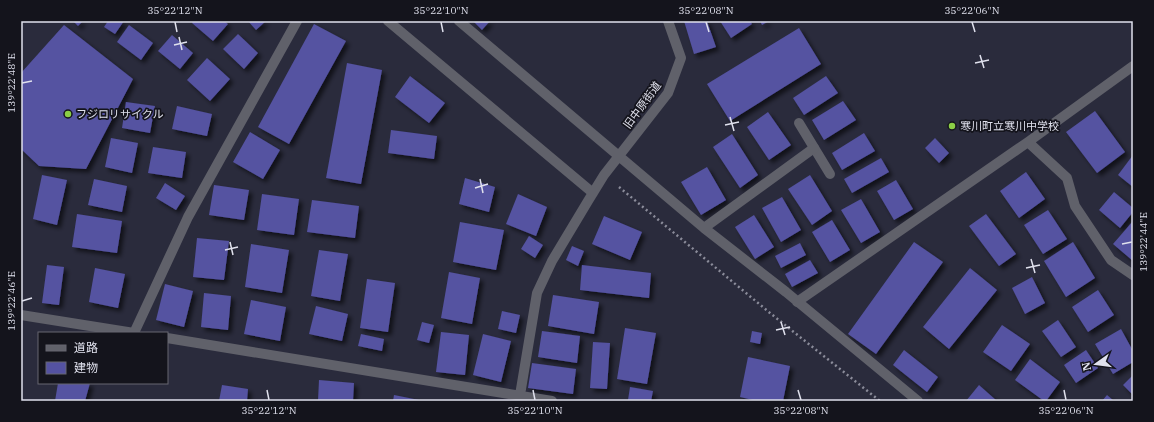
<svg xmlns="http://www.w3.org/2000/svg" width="1154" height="422" font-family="'IBM Plex Serif','Noto Sans JP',serif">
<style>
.building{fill:#5452a1;filter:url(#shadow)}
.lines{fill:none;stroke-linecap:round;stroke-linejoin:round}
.path{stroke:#8b8c9a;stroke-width:2.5;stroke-dasharray:2 3;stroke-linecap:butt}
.service{stroke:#60616a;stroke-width:10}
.minor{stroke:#60616a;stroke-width:10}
.ticks{fill:none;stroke:#e0e1ed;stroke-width:1.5}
.poi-dot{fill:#8bce46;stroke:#14141c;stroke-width:1.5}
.labels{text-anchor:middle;stroke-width:3.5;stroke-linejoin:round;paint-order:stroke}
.street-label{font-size:11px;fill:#e0e1ed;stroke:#14141c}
.poi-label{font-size:11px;fill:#e0e1ed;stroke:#14141c;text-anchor:start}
.neatline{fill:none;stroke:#e0e1ed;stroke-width:1.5}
.ticks-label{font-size:10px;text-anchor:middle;fill:#e0e1ed}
</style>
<defs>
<filter id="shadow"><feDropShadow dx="3.5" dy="3.5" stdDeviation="2" flood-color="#0009"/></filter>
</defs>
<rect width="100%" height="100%" fill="#2a2b3c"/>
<path class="building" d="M73,21h10l-5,5z
M108,21h16l-9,13 -11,-7z
M193,21h31l4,3 -15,17 -21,-18z
M248,21h18l-10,9z
M473,21h17l-8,9z
M684,21h23l9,26 -22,7z
M720,21h30l2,3 -21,14z
M760,21h9l-7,4z
M314,24l32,17 -57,103 -31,-17z
M64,25l69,54 -47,90 -47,-3 -18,-17v-76z
M129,25l24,18 -12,17 -24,-18z
M799,28l22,36 -91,57 -23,-37z
M238,34l20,19 -14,16 -21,-20z
M172,35l21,18 -13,16 -22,-18z
M207,58l23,21 -20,22 -23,-21z
M347,63l35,7 -21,114 -35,-6z
M410,76l35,27 -16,20 -34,-26z
M826,76l12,17 -34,22 -11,-17z
M843,101l13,19 -32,20 -12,-20z
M126,102l29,4 -5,27 -28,-5z
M177,106l35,8 -5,22 -35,-7z
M1095,111l30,41 -28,21 -31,-41z
M768,112l23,33 -22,15 -22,-33z
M391,130l46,6 -3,23 -46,-6z
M250,132l30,18 -17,29 -30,-17z
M864,133l11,18 -33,19 -10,-17z
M732,134l26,41 -18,13 -27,-41z
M111,138l27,5 -6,30 -27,-6z
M935,138l14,15 -10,10 -14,-15z
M153,147l33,5 -4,26 -34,-5z
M1133,155v32l-15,-12z
M881,158l8,14 -37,21 -8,-14z
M707,167l19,33 -25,15 -20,-33z
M1026,172l19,27 -26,19 -19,-27z
M42,175l25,5 -10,45 -24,-6z
M810,175l22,36 -20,14 -24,-36z
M465,178l30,9 -6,25 -30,-8z
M94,179l33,7 -5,26 -34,-7z
M896,180l17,29 -19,11 -17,-29z
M165,183l20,13 -9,14 -20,-12z
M214,185l35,5 -5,30 -35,-5z
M1114,192l19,16v4l-13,16 -21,-18z
M262,194l37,5 -5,36 -37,-5z
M518,194l29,13 -11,29 -30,-12z
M782,197l19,33 -20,12 -19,-34z
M861,199l19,33 -19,11 -20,-33z
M312,200l47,6 -4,32 -48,-6z
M1048,210l19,29 -24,15 -19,-29z
M77,214l45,7 -5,32 -45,-6z
M986,214l30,40 -17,12 -30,-40z
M754,215l20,32 -19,12 -20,-32z
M604,216l38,16 -12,28 -38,-16z
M832,220l18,30 -20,12 -18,-30z
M1133,221v40l-20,-17z
M460,222l44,8 -8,40 -43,-8z
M529,236l14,9 -8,13 -14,-9z
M197,238l32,3 -5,39 -31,-3z
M914,242l29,20 -67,92 -28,-20z
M1073,242l22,36 -29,19 -22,-36z
M800,243l6,12 -25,13 -6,-12z
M251,244l38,6 -7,43 -37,-6z
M572,246l12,5 -6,15 -12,-6z
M319,250l29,4 -8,47 -29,-5z
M810,260l8,13 -26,14 -7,-13z
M47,265l17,2 -5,38 -17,-2z
M582,265l69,8 -2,25 -69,-8z
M95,268l30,6 -7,34 -29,-6z
M970,268l27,22 -48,59 -26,-22z
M449,272l31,6 -8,46 -31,-6z
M1032,277l13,26 -20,11 -13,-26z
M367,279l28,4 -7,49 -28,-4z
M165,284l28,7 -9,36 -28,-7z
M1098,290l16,25 -26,17 -16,-25z
M204,293l27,3 -3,34 -27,-3z
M553,295l46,7 -5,32 -46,-8z
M251,300l35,7 -6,34 -36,-7z
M316,306l32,8 -6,27 -33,-7z
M502,311l18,4 -4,18 -18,-4z
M1058,320l18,27 -15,10 -19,-26z
M422,322l12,3 -5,18 -12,-3z
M1002,325l28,19 -19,27 -28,-19z
M625,328l31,5 -9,51 -30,-5z
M1121,329l12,22v11l-20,12 -18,-30z
M542,331l38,5 -3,27 -39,-6z
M752,331l10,2 -2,11 -10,-2z
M441,332l28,3 -4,40 -29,-3z
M361,334l23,5 -2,12 -24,-5z
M483,334l28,7 -10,41 -28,-7z
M593,342l17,1 -3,46 -17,-1z
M904,350l34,27 -11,15 -34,-27z
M1086,350l12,18 -22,15 -12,-18z
M748,357l42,9 -7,35h-26l-17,-4z
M1030,359l30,23 -14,19h-2l-29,-21z
M532,363l44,6 -3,25 -45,-6z
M1133,375v20l-10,-10z
M319,380l35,3 -1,18h-35z
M58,383h32l-5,18h-30z
M222,385l26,4 -1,12h-28z
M979,385l18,16h-31z
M630,387l23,4 -2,10h-17l-6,-1z
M394,395l25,5v1h-26z
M1107,395l7,6h-12z"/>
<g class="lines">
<path class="path" d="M619,187l151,126 110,88"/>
<path class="service" d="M799,123l31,51"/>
<path class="minor" d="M388,21l205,172
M459,21l245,207 82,64 132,109
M1028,142l39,36 8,28 36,54 22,15
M704,228l110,-80
M797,302l231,-160 105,-76
M21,315l113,18 54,-116 109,-196
M167,338l385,63
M519,401l18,-108 15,-32 36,-60 16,-26 64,-82 13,-35 -13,-37"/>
</g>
<path class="ticks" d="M175,22l2,10M441,22l2,10M706,22l3,10M972,22l3,10M179,37l3,13M174,45l13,-3M980,55l4,13M975,63l14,-3M22,83l10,-2M730,117l4,14M725,125l14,-3M480,179l3,14M475,188l13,-4M230,242l3,13M1122,244l10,-2M225,250l13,-3M1031,259l4,14M1026,268l14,-3M22,301l10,-3M781,322l4,13M776,330l14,-3M267,390l2,10M533,390l2,10M798,390l3,10M1064,390l2,10"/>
<g class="poi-dot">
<circle cx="68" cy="114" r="4"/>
<circle cx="952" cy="126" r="4"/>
</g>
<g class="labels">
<g class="street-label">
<text transform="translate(642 105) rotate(-54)" y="4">旧中原街道</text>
</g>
<g class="poi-label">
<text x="76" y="118">フジロリサイクル</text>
<text x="960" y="130">寒川町立寒川中学校</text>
</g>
</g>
<rect width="1154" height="422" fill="none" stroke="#14141c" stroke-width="44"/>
<rect x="38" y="332" width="130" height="52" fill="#14141c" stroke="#666670"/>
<rect x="46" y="345" width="20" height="6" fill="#60616a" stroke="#666670"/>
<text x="74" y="352" font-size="12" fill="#e0e1ed">道路</text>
<rect x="46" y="362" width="20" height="12" fill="#5452a1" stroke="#666670"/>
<text x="74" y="372" font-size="12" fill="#e0e1ed">建物</text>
<g transform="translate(1096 364) rotate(256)" stroke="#14141c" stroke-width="3" paint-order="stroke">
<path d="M0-3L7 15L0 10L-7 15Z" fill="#e0e1ed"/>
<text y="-6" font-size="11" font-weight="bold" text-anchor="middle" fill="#e0e1ed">N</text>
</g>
<rect x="22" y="22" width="1110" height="378" class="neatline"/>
<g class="ticks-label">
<text x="175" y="14">35°22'12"N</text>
<text x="441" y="14">35°22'10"N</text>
<text x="706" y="14">35°22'08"N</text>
<text x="972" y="14">35°22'06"N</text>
<text transform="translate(11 83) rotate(-90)" y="4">139°22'48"E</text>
<text transform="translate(1143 242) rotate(-90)" y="4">139°22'44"E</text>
<text transform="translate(11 301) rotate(-90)" y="4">139°22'46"E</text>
<text x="269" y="414">35°22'12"N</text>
<text x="535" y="414">35°22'10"N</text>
<text x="801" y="414">35°22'08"N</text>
<text x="1066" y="414">35°22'06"N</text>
</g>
</svg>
